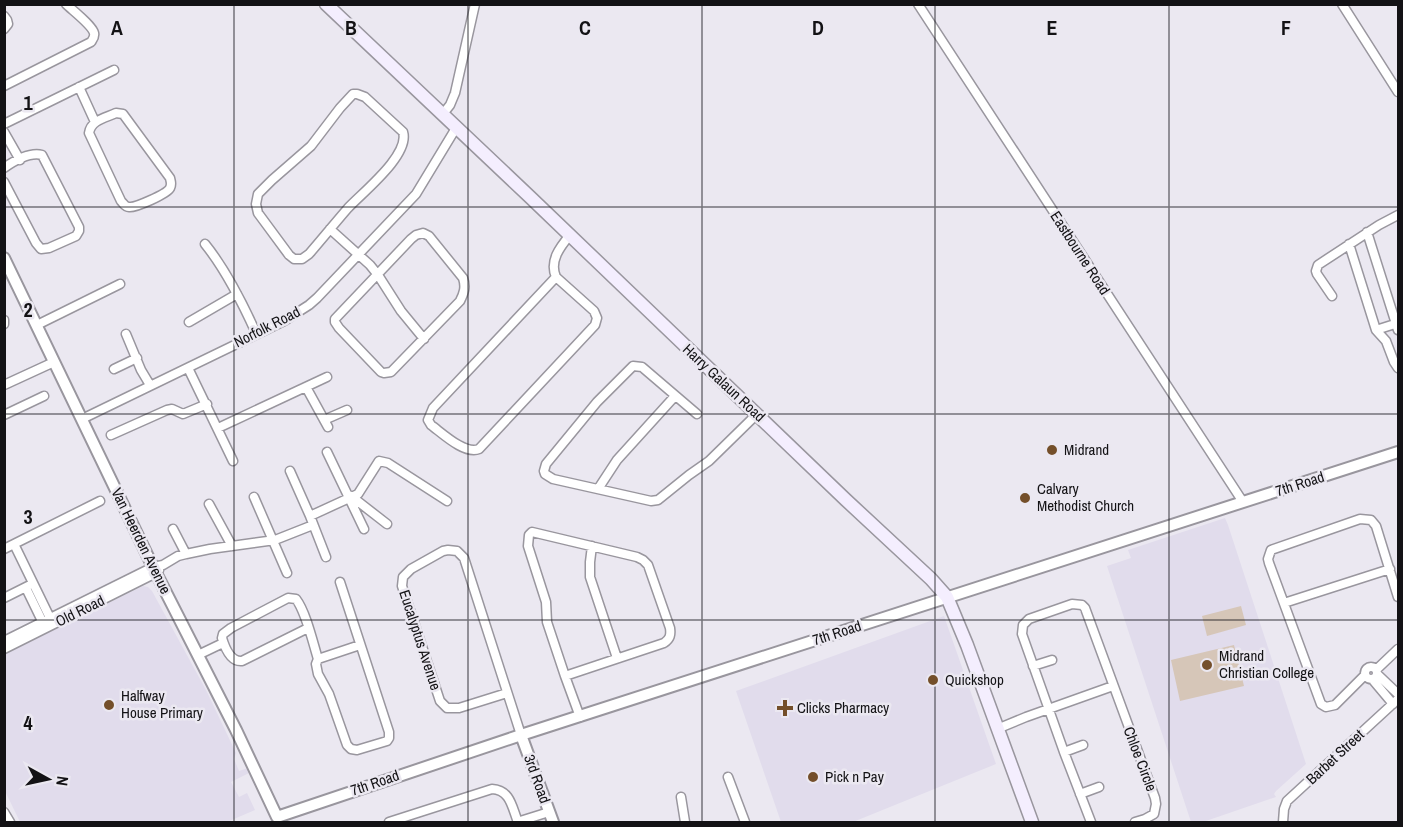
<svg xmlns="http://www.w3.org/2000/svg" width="1403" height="827" font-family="'Archivo Narrow',sans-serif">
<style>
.built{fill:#e1dcec}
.pitch{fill:#d6c6b8}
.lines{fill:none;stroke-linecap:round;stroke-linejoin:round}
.minor-casing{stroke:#99969e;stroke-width:11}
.tertiary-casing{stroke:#99969e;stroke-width:14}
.secondary-casing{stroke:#99969e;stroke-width:15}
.minor{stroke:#fff;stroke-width:8}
.tertiary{stroke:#fff;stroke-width:10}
.secondary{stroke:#f4eefe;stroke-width:12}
.grid{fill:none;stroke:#131215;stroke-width:1.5;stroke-opacity:0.55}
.poi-dot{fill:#744f2a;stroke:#ebe8f1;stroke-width:2}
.labels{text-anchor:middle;stroke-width:5;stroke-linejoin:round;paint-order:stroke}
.street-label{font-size:15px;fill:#131215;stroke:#ebe8f1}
.poi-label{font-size:15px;fill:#131215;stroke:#ebe8f1;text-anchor:start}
.grid-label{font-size:20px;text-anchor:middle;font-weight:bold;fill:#131215;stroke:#ebe8f1;stroke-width:5;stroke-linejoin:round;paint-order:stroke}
</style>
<rect width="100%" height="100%" fill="#ebe8f1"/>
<path class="built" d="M1225,518l3,7 78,239 -30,27 -2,3 2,3 -73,25h-12l-84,-256 24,-8 -3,-8z
M143,586l5,1 4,4 54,99 30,63 -2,6 5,12 12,-4 2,4 -22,11 8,15 8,-4 8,17 -28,12h-207l-15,-31v-137z
M944,616l52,148 -143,58h-72l-45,-131z"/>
<path class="pitch" d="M1241,606l5,19 -39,11 -5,-20z
M1234,645l10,41 -64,15 -9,-41z"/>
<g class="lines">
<g class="minor-casing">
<path id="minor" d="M918,4l325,498
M1342,4l56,88
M4,16l3,4 1,4 -4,5
M4,86l87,-44c2,-3 4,-5 3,-9 -2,-8 -22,-23 -28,-29
M79,87l16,35
M353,94h4l8,3 38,35c7,23 -40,60 -55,76 -13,15 -26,31 -39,46l-7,5h-8l-5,-4 -31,-42 -2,-9 2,-10 14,-14 39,-34 29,-38z
M116,113l7,1 47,64c1,5 2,6 0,10 -3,6 -35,20 -41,19 -4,0 -5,-3 -8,-6l-32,-68c2,-13 16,-15 27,-20z
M442,115l8,-10 5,-12 20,-89
M4,124l110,-54
M4,132l16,28
M4,168c10,-7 26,-16 38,-13l37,72v4l-3,5 -27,12 -8,1 -5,-6 -32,-61
M330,229l40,36 8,10 23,36 23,28
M1367,232l31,98
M423,233l6,3 34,42c3,9 1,15 -3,23l-69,71 -7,1 -3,-1 -42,-44 -4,-6v-3l76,-80 5,-4z
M205,244c21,26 37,58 51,89
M1349,244l27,86 10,11 8,21 4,6
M556,277l38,34 3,7 -2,7 -116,124c-14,6 -37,-16 -48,-24l-3,-5 5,-12z
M556,277c-7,-16 4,-30 14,-42
M1332,296l-15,-22 -1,-3 2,-6 61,-40 19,-10
M4,320v4
M189,322l48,-28
M37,325l83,-41
M1376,330l22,-7
M126,334l15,36 9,15
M188,368l45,93
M114,369l23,-11
M4,385l50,-23
M306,387l22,40
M697,414l-55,-47 -9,-1 -36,36 -51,62 -2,7 1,3 8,5 98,22 7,-1 31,-25 20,-14 48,-47
M4,415l40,-19
M82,419l202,-98 25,-16 8,-7 99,-104 40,-66
M324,420l23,-10
M218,428l109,-51
M111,435l56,-25 5,-1 11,5 24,-10
M327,452l37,77
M290,471l20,45 16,41
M598,489l19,-29 58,-64
M351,496l36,28
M254,497l33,76
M209,504l23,42
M310,516l48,-22 21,-33 9,2 59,38
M173,529l13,25
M532,532l105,25 6,3 5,5 22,63c1,7 0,11 -6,15l-99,33 -18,-54 -1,-20 -18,-56 1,-11z
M14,544l38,78
M592,546l-2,16v15l27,81
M4,549l96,-48
M26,588l18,37
M4,598l24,-12
M1284,603l106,-34
M308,628l-66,33c-11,1 -17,-13 -20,-23l1,-4 8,-6 57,-30 8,1c10,13 17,44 22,60l-2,5 2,10 11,20 18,51 4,4 6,1 30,-9 2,-3v-6l-49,-150
M4,641l149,-74 10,-2 15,-9 8,-2 24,-5 65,-9 38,-15
M4,649l152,-76 3,-3
M198,655l25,-12
M318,659l42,-14
M1033,666l19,-6
M1365 673a6 6 0 1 1 12 0a6 6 0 1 1-12 0Z
M1377,669l21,-20
M1377,674l21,20
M1365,675l-30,30 -9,2 -5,-3 -52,-141 -1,-4 3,-9 89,-31 11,1 5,6 22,71
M565,676l15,41
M1372,679l21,25
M507,693l-48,15h-12l-7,-7 -38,-115 1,-9 8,-8 32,-18 5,-1 9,1 7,7 57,177
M997,729l29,-12 87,-31
M1064,752l19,-7
M728,777l17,45
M1080,794l19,-7
M681,797l4,25
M4,812l6,10
M389,822l103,-33c19,1 20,19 26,33
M517,822l32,-10
M1091,822l-27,-70 -42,-118 1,-9 6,-6 43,-15 10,1 3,3 70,190 1,6 -2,10 -9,5 -10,3
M1283,822l1,-13 3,-8 111,-102"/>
</g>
<g class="tertiary-casing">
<path id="tertiary" d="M4,258l149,309 83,163 41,87 244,-82 877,-283
M521,735l32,87"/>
</g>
<g class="secondary-casing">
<path id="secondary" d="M326,4l204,193 316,303 85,79 16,18 20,48 65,177"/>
</g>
<use href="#minor" class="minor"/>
<use href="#tertiary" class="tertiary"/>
<use href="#secondary" class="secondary"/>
</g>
<path class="grid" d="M234,4v818M468,4v818M702,4v818M935,4v818M1169,4v818M4,207h1394M4,414h1394M4,620h1394"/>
<g class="poi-dot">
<circle cx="1052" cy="450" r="6"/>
<circle cx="1025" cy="498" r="6"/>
<circle cx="1207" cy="665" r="6"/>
<circle cx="933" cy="680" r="6"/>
<circle cx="109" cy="705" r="6"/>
<path d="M782 699h6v6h6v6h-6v6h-6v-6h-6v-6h6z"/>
<circle cx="813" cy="777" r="6"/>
</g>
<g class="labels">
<g class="street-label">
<text transform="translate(1080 253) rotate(57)" y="5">Eastbourne Road</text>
<text transform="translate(267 327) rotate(-27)" y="5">Norfolk Road</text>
<text transform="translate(724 383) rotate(43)" y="5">Harry Galaun Road</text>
<text transform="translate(1300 484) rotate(-18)" y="5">7th Road</text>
<text transform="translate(141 541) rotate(64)" y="5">Van Heerden Avenue</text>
<text transform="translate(80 611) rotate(-26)" y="5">Old Road</text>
<text transform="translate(837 633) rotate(-18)" y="5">7th Road</text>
<text transform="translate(420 640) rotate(72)" y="5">Eucalyptus Avenue</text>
<text transform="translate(1335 757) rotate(-43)" y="5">Barbet Street</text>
<text transform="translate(1140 759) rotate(69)" y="5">Chloe Circle</text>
<text transform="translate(537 779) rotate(70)" y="5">3rd Road</text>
<text transform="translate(375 783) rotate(-19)" y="5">7th Road</text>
</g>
<g class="poi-label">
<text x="1064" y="455">Midrand</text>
<text x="1037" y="494">Calvary<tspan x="1037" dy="17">Methodist Church</tspan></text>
<text x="1219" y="661">Midrand<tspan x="1219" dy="17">Christian College</tspan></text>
<text x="945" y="685">Quickshop</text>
<text x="121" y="701">Halfway<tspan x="121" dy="17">House Primary</tspan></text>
<text x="797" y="713">Clicks Pharmacy</text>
<text x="825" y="782">Pick n Pay</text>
</g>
</g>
<g class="grid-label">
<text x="117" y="35">A</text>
<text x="351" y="35">B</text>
<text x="585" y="35">C</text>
<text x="818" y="35">D</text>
<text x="1052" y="35">E</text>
<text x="1286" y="35">F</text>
<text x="28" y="110">1</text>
<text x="28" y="317">2</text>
<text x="28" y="524">3</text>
<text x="28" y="730">4</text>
</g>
<rect width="1403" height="827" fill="none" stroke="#131215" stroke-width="12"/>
<g transform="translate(48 779) rotate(98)" stroke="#ebe8f1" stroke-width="4.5" paint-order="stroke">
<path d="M0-4.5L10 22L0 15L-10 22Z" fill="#131215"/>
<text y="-9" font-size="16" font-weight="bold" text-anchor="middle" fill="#131215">N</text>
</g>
</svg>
